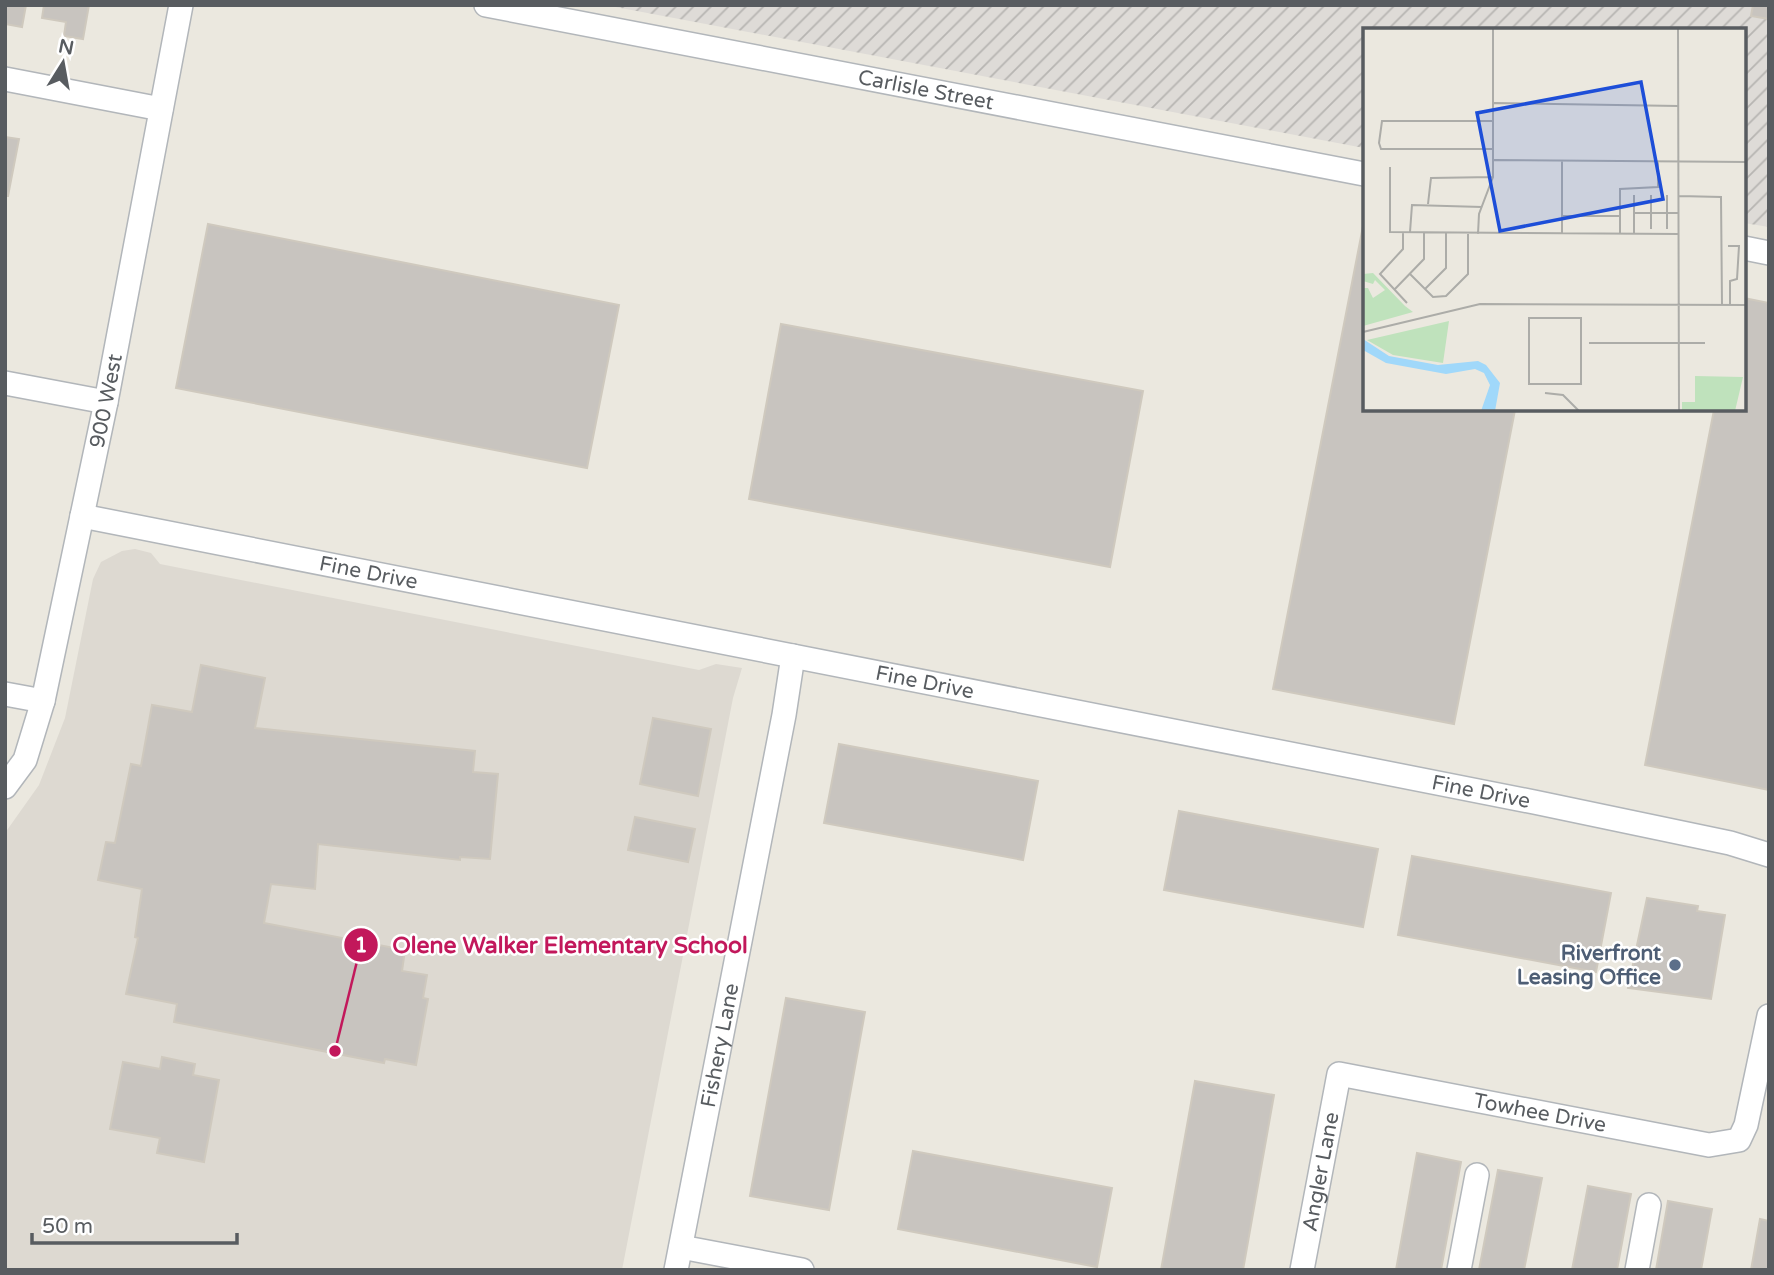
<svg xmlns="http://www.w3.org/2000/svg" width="1774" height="1275" font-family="'Varela Round',sans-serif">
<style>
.industrial{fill:url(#industrial-furrows)}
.education{fill:#ddd9d1}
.building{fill:#c8c4bf;stroke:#cfc9be;stroke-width:2}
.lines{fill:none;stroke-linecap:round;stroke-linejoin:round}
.minor-casing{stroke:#b2b6ba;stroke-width:26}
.minor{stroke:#fff;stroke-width:23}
.service-dot{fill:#5c6f8a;stroke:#fff;stroke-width:2.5}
.labels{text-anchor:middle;stroke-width:5;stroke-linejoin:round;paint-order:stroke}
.street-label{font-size:21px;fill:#585c60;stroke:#fff}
.service-label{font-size:21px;font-weight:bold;fill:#4e5e75;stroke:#fff;text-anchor:end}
.inset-road{fill:none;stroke:#acaca8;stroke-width:2}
.view{fill:#1d4ed8;fill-opacity:0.15;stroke:#1d4ed8;stroke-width:3.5}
.inset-edge{fill:none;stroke:#585c60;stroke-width:3.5}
.leader{fill:none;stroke:#c2185b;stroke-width:2.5}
.callout-dot{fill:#c2185b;stroke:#fff;stroke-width:2.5}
.mark-label{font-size:21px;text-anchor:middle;font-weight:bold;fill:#fff}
.callout-label{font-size:23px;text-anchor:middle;font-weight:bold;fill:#c2185b;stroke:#fff;stroke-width:5;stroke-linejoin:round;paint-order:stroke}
</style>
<defs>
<pattern id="industrial-furrows" width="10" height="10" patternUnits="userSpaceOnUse" patternTransform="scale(1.75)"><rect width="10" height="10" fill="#dedbd7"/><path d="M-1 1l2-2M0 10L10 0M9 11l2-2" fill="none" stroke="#b7b5b2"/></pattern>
</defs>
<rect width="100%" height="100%" fill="#ebe8df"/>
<path class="industrial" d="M605,5h1164v222l-25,-4v-193h-380v118z"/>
<path class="education" d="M135,549l16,4 9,11 539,106 17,-6 26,4 -9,30 -111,572h-617v-437l34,-48 26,-67 28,-139 8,-17 21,-11z"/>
<path class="building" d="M5,5h21l-4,22 -17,-3z
M44,5h45l-6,34 -19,-3 2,-14 -24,-4z
M1753,5h16v14l-18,-3z
M5,137l14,2 -11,57h-3z
M1364,221v189h151l-61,314 -181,-35z
M208,224l411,81 -32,163 -411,-80z
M1744,298l25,5v487l-124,-25 69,-355h30z
M781,324l362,67 -33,176 -361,-68z
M201,665l64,13 -10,50 220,23 -2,21 25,2 -8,85 -30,-2v3l-142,-16 -3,45 -44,-5 -7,39 141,27 -3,21 25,4 -4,23 5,1 -12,66 -31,-6 -1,4 -210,-41 3,-18 -51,-10 12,-56 -3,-1 7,-48 -44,-9 8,-38 9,1 16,-79 10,2 11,-61 40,7z
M653,718l58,11 -13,67 -58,-12z
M839,744l199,37 -15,79 -199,-37z
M1179,811l199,38 -15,78 -199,-37z
M635,817l60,12 -7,33 -60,-12z
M1412,856l199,37 -15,79 -198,-37z
M1647,898l51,8 -1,5 28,4 -14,84 -83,-11z
M786,998l79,14 -36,198 -79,-14z
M162,1057l33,7 -2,11 26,5 -15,82 -47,-9 3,-15 -50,-9 13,-67 37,7z
M1195,1081l79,14 -31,175h-82z
M913,1151l199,37 -15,79 -199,-38z
M1417,1153l44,9 -20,108h-45z
M1498,1170l44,8 -18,92h-45z
M1588,1186l43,8 -14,76h-45z
M1668,1201l44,8 -11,61h-45z
M1760,1219l9,2v49h-18z"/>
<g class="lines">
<g class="minor-casing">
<g id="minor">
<path id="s1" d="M486,5l878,169"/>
<path d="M5,79l156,30"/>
<path d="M1744,248l25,5"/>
<path d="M5,383l101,19"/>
<path id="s2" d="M82,516l1452,286 196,41 39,12"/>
<path d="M5,694l38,7"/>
<path id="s3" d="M5,787l20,-27 18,-59 63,-299 75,-397"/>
<path d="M681,1247l121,23"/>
<path id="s4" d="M676,1270l108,-555 9,-59"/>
<path id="s5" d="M1302,1270l37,-196 370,71 30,-5 7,-15 23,-109"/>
<path d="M1459,1270l18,-95"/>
<path d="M1637,1270l12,-65"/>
</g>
</g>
<use href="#minor" class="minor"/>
</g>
<circle class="service-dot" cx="1675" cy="965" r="7"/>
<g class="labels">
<g class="street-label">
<text dy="7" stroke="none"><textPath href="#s1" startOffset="448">Carlisle Street</textPath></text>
<text dy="7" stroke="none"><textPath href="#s3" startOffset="402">900 West</textPath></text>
<text dy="7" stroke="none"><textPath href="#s2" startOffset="292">Fine Drive</textPath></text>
<text dy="7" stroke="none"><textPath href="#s2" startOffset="859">Fine Drive</textPath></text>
<text dy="7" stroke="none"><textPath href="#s2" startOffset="1426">Fine Drive</textPath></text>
<text dy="7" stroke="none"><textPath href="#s4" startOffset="229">Fishery Lane</textPath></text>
<text dy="7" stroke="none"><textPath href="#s5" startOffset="404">Towhee Drive</textPath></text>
<text dy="7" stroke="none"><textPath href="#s5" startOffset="100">Angler Lane</textPath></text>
</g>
<g class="service-label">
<text x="1661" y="960">Riverfront<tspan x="1661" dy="24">Leasing Office</tspan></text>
</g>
</g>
<g transform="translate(1363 28)">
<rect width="383" height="383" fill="#ebe8df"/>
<path d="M10,245l32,33 8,6 -50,14v-38h5l5,10 12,-8 -10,-10 -2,4 -10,-3v-7zM86,293l-6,42 -50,-8 -26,-15zM332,348l48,1 -8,34h-53v-9h13z" fill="#bfe2bc"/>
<path d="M0,311l26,17 49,9 40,-4 8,4 14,18 -5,28h-14l9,-26 -6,-12 -9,-4 -29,5 -60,-11 -23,-13z" fill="#a0d8fa"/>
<path class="inset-road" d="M315,0l1,383M131,75l184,3M131,93h-112l-3,22 2,6h113M131,132l253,2M199,132v74M27,139v65l289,2M271,167v39M288,167v34M304,167v34M316,168l42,1 1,107M65,176l3,-26 62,-1M271,185h44M199,188h57M40,204v17l-23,25 27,29M47,204l2,-27 70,2M115,206l1,-20 14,-37v-149M257,206v-45l38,-2v-26M365,218h11l-2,33 -7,2v24M47,246l23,23 13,-1 22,-22v-40M62,261l21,-21v-36M31,262l30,-31v-27M166,290h52v66h-52zM0,304l117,-28 267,1M226,315h116M182,365l18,2 16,16"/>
<path class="view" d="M278,54l22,117 -163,32 -23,-118z"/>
<rect width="383" height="383" class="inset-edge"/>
</g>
<path class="leader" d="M335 1051L361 945"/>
<g class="callout-dot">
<circle cx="335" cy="1051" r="7"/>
<circle cx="361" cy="945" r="18"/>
</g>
<g class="mark-label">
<text x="361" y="952">1</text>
</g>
<g class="callout-label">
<text x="570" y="953">Olene Walker Elementary School</text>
</g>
<rect width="1774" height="1275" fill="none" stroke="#585c60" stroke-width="14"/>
<g transform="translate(63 63) rotate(11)" stroke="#ffffff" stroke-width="5" paint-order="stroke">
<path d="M0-5L12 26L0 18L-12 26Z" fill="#585c60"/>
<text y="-10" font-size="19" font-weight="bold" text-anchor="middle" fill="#585c60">N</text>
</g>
<path d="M32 1233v10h205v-10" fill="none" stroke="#585c60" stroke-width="3.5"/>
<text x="42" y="1233" font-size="21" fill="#585c60" stroke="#ffffff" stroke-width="5" paint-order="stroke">50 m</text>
</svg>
